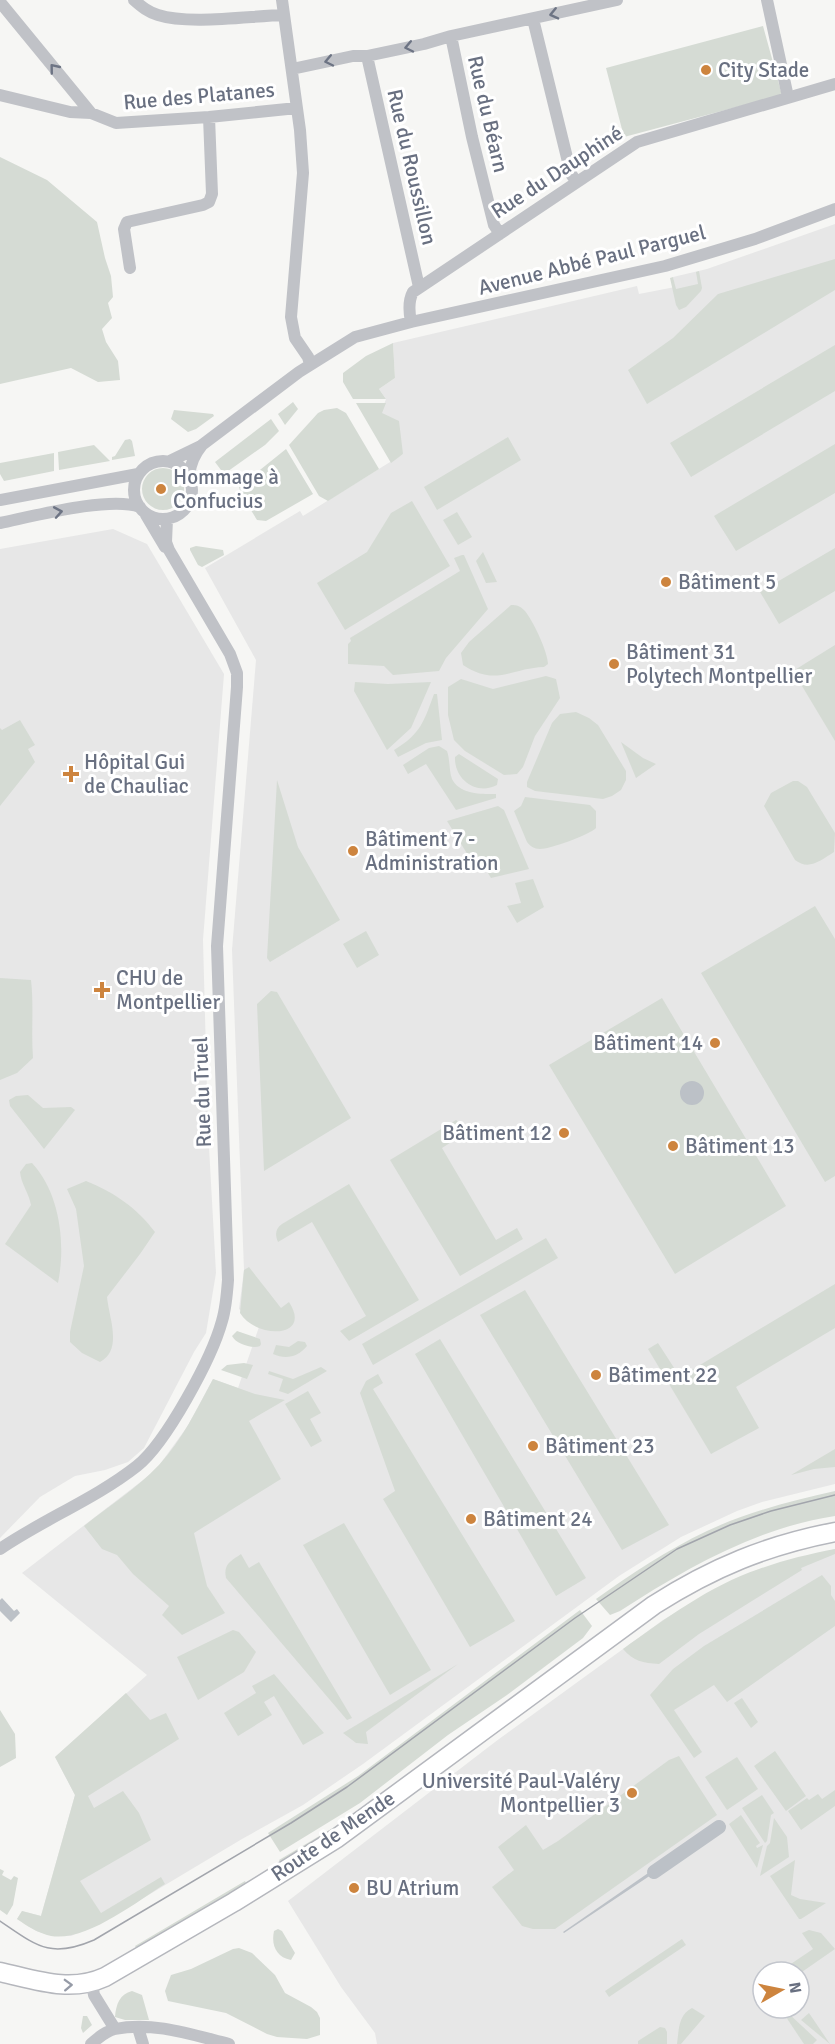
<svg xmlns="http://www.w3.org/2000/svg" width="835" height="2044" font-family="Signika,sans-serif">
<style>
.built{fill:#e7e7e7;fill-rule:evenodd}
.green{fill:#d5dbd4}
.water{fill:#bcc1c7}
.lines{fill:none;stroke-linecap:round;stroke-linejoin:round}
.canal{stroke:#bcc1c7;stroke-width:14}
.secondary-casing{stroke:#b5b7bd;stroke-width:21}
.street{stroke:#c0c2c7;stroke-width:12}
.secondary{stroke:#fff;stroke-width:18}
.tram{stroke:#a2a5ac;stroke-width:1.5}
.oneway{stroke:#6d7484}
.oneway2{stroke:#969ba7}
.poi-dot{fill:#cd843e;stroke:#fff;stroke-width:2}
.labels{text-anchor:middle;stroke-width:6;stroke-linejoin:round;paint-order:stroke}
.poi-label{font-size:21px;fill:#697081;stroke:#fff;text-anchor:start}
.street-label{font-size:21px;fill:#697081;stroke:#fff}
</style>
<rect width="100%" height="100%" fill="#f6f6f4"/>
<path class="built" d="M835,224v1260l-73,18 -25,9 -56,26 -62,39 -256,188 -60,41 -61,34 -142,85 -29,12 -22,-1 -13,-4 -19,-12 5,-8 19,5 34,-121 -20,-38 92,-82 -125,-102 125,-96 13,-13 27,-37 26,-48 25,9 22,-64 -21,-15 5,-39 -12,-320 24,-290 -51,-92 95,-57 3,5 100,-62 -22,-41 5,-14 -7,-10 16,-11 -2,-35 244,-57 2,8 36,-7 -2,-10 34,-8z
M113,529l34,15 77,130 -21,266 5,189 8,144 -10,60 -12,19 -50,96 -16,14 -23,8 -30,6 -35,21 -40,41v-989z
M835,1549v495h-458l-2,-11 -34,-46 -53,-86 207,-159 168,-122 58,-34 36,-16zM763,1972h36v36h-36z"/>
<path class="green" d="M763,26l19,69 -158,42 -18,-69z
M0,157l47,23 50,42 8,36 6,18 2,21 -5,6 4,15 -10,11 4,13 12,19 2,19 -22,2 -27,-14 -71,16z
M835,259v31l-188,114 -19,-34 45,-32 45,-44z
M699,271l3,17 -1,3 -15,16 -7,3 -3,-5 -6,-27 3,-1 3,12 22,-5 -2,-12z
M393,343l2,35 -16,11 7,10h-33l-10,-17v-9l23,-17z
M835,345v46l-144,86 -21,-34z
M293,402l5,7 -13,16 -7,-11z
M356,403h30l-4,10 17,8 4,33 -12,9z
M337,408l9,5 33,56 -51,32 -9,-5 -30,-51 29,-32 6,-3z
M174,410l39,4 1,2 -18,13 -8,3 -17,-13z
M271,419l8,12 -14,14 -41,29 -9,-12z
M508,437l13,23 -84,50 -13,-23z
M130,439l2,2 3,15 -23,4v-3l3,-1 10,-16z
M835,444v49l-99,58 -22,-35z
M94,445l16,16 -51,9 -1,-18z
M286,449l27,45 -47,27 -9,-1 -16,-26 -2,-7z
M54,453v18l-50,10 -4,-7v-11z
M142 489a21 21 0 1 1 42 0a21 21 0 1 1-42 0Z
M412,501l38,65 -105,64 -28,-47 50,-31 24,-39z
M457,512l15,25 -14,8 -15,-25z
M196,546l27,4 1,5 -22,12 -4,-2 -8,-15v-2z
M835,548v43l-56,33 -19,-32z
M483,552l14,30 -11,1 -10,-22z
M462,555h2l24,54 -42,49 -7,13 -46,4 -9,-9 -36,-2v-20l3,-3 -1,-3 110,-67 -6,-13z
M511,605c6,0 9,1 13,5 8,8 24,42 24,54l-4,3c-33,1 -48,20 -81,-2l-2,-12 8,-11z
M835,645v96l-42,-70z
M546,676l10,3 4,19 -25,38 -12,31 -6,7 -13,1 -39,-24 -11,-11 -6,-25v-28l13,-8 32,10z
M355,682l33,2 43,-2 -20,46 -24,22 -33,-59z
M434,694h3l5,46 -16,3 -28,14 -4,-7c27,-16 30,-29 40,-56z
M576,712l13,6 9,7 28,46v9l-5,10 -9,6 -9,3 -68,-8 -8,-4v-5l25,-59 8,-9z
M20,720l15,25 -7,4 7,13 -35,44v-78l2,2z
M621,742l22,16 13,6 -20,14z
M439,746l8,5c3,8 2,20 5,28 8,16 30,15 44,15v4l-40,12 -30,-46 -18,10 -5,-9 26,-17z
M459,754l39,25 -1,6c-21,11 -43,-6 -42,-28z
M277,780l21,67 42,73 -70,42 -3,-4z
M793,781h5l9,6 28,46 -1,19c-13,8 -25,19 -39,8l-31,-54 7,-13z
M525,797l65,8 6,6v17c-7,7 -46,21 -56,21 -6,0 -10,-3 -13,-7l-13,-31 7,-5z
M498,806l6,4 25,59 -38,9 -13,-21 -7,3 -24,-39z
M533,879l11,28 -27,16 -10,-17 14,-3 -6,-20z
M815,906l20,33v237l-10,6 -124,-209z
M366,931l13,24 -22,13 -14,-24z
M0,978l31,2c3,26 0,51 2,78l-16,15 -17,7z
M271,991l6,1 74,126 -87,53 -7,-167z
M662,998l124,208 -111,68 -126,-209z
M28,1095l15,13 28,-1 4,3 -31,39 -34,-43 -1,-6 7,-4z
M456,1120l14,10 -28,18 54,92 21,-12 6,11 -63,37 -70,-116z
M32,1163c28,30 34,81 26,120l-53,-39 26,-39c-2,-12 -10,-21 -11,-33l6,-8z
M86,1181c29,12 50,26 69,51l-15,22 -33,43c2,21 16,53 -7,65l-18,-9 -12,-11v-10l14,-66 -8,-57 -9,-20z
M349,1184l70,116 -70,41 -9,-10 26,-15 -54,-94 -34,20c-3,-7 -3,-13 4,-18z
M546,1238l12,20 -185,107 -11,-21z
M249,1267l32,41 8,-6c24,37 -33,37 -49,11l4,-43z
M835,1284v44l-99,59 23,41 -48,26 -63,-105 10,-6 22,34z
M525,1290l144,235 -47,25 -142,-235z
M237,1331l23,8 1,5 -1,2c-8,3 -24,-2 -28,-10z
M440,1339l146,239 -30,18 -141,-242z
M298,1341l7,1 2,4c-9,11 -21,14 -34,8l3,-9 13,2z
M244,1363l9,2 -6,14 -26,-9 6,-5z
M321,1367l6,4 -39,23 -9,-3 4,-12 -15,-5 1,-3 24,8z
M378,1374l5,9 -10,6 142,232 -45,26 -87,-148 12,-8 -35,-98 6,-12z
M213,1379l42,15 30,6 -36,21 32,58 -87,54 13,53 18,27 -43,22 -20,-20 7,-9 -36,-32 -16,-19 -15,-6 -18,-23c25,-20 53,-38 75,-61 23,-25 38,-56 54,-86z
M308,1391l13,22 -11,6 12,22 -11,6 -26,-43z
M835,1449v18l-21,2 -23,6z
M835,1491v25c-79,12 -148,52 -215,95l-10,4 -14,-16c35,-25 71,-49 111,-68 40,-19 84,-30 128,-40z
M344,1523l87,147 -41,25 -87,-150z
M835,1549v5l-34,14 1,2 -103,64 -40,30c-16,-1 -26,-3 -36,-15 42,-30 86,-63 136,-80 25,-9 50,-15 76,-20z
M241,1554l8,14 10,-6 93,156 -5,2 -121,-142c-3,-14 5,-17 15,-24z
M822,1575l9,11v9l4,6v25l-108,76 -13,-17 -40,25 28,42 -8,6 -44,-63 23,-26 31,-23z
M580,1610l12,16 -9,12 -76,57 -59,40 -88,68 -80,49 -12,-19 90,-57z
M233,1630l6,2 17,20 -12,20 -46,28 -21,-43z
M458,1664l-92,68 2,12 -12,-1 -13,-10z
M274,1674l50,59 -21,12 -29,-49 -10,6 8,13 -34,21 -14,-23 32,-20 -4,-7z
M126,1693l24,27 16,-7 13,26 -91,57 6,12 29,-17 16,22 12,27 -71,41 21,32 60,-36 4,7c-29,18 -79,58 -114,52 -13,-3 -24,-10 -34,-17l5,-8 19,5 34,-121 -20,-38z
M742,1698l16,24 -7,6 -17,-25z
M0,1710l15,24 1,24 -16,9z
M775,1751l31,45 -20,15 -32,-45z
M679,1756l38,59 -162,114h-22l-11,-3 -30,-39 22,-17 -16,-23 28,-22 17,25 15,-9 111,-81z
M737,1757l21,32 -31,21 -22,-33z
M835,1790v16l-34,24 -13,-19 19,-13 2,2 9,-6 4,5z
M762,1795l12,18 -3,2 -4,26 -2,2 -23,-35z
M363,1810l-81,55 -3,-5z
M741,1815l19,28 -4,3 1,2 6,-3 -6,23 -28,-44z
M774,1818l13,19 2,20 -29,19 7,-30 3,-3z
M795,1860l-4,35 9,4 26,4 -25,16h-2l-29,-43z
M0,1869l4,2 -2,4 9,5 3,-4 4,2 -5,27 -6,10 -7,-5z
M245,1881l2,5 -109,65 -3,-5z
M278,1929l4,2 13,22 -4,7c-15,-3 -20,-15 -17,-29z
M809,1930l12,3 14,16 -36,25v-2h-20l34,-23 -11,-16z
M682,1939l4,6 -77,52 -4,-6z
M239,1948l13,5 23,22 10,18 26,14 6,5 3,6v17l-13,4 -30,-2 -10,-3 -41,-21 -58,-12 -3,-10 6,-16 20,-6 42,-20z
M132,1991l10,4 7,25h-24l-10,-3c1,-13 5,-23 17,-26z
M692,2008l13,8 -24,28h-4c2,-14 1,-29 15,-36z
M787,2012l30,28 -4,4h-9l-20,-30z
M809,2013l21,31 -29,-24z
M83,2016h4l5,9 -9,8 -2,-5z
M660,2027l5,1 2,4v12h-29v-3z"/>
<path class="water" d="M680 1093a12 12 0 1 1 24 0a12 12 0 1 1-24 0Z
M2,1598l12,13 3,-2 3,4 -9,9 -11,-11v-11z
M667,1860l2,3 -105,70 -1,-1z"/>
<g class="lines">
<path class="canal" d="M654,1872l65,-45"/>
<g class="secondary-casing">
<path id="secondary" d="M0,1972c36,8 70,21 105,5l129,-75 103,-64 317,-233c58,-37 113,-60 181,-73"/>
</g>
<path class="street" d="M134,0c8,7 14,12 24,15 31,10 91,1 126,0
M282,0l18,130 3,43 -12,144 4,21 13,19 2,7
M767,0l21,97
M0,2l91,111
M533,19l38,155 5,7
M451,36l21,101 22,88 6,9
M367,56l52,231
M292,69l61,-13h14l57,-12 27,-8 166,-36
M0,95l70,17 21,1 25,10 93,-6 88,-9
M130,268l-6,-39 3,-7 76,-17 6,-3 3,-8 -3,-77
M411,322c-2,-10 -3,-21 2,-30l224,-150 198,-58
M134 490a29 29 0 1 1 58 0a29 29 0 1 1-58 0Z
M170,461l31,-15
M189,475c2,-12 5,-20 13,-30l97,-73 56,-35 56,-15 254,-56 90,-27 80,-30
M0,500l138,-26
M146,515l19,32
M0,523c34,-7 110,-27 140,-16
M0,1549c44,-30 95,-50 137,-83 29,-23 75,-108 85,-145 4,-13 5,-27 6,-41l-11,-334 20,-259v-14l-7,-19 -61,-104 -3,-8 1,-23
M92,1983l2,12 21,34
M138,2028l5,16
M91,2044c7,-6 15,-13 24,-15 38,-8 78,6 114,15"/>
<use href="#secondary" class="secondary"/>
<path class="tram" d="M0,1921c37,25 50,38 94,19l197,-117 56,-36 228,-169 102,-69 53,-24 41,-14 64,-16"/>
</g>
<defs><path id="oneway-chevron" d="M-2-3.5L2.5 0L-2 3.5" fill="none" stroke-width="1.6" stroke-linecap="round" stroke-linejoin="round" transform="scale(1.5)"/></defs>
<g class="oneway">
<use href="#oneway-chevron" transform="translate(554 14) rotate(167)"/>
<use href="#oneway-chevron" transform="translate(409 47) rotate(168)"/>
<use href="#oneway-chevron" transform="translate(329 61) rotate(168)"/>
<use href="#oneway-chevron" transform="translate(54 68) rotate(-129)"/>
<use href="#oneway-chevron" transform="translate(58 512) rotate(-10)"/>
</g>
<use class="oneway2" href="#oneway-chevron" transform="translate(68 1985) rotate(-2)"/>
<g class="poi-dot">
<circle cx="706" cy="70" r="6"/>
<circle cx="161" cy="489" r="6"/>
<circle cx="666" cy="582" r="6"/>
<circle cx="614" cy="664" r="6"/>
<path d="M68 765h6v6h6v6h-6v6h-6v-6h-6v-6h6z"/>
<circle cx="353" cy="851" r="6"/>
<path d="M99 981h6v6h6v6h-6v6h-6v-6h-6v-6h6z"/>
<circle cx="715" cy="1043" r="6"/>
<circle cx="564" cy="1133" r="6"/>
<circle cx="673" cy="1146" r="6"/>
<circle cx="596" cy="1375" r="6"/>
<circle cx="533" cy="1446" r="6"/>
<circle cx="471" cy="1519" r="6"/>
<circle cx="632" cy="1793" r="6"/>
<circle cx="354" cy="1888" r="6"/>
</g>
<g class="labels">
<g class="poi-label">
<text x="718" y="77">City Stade</text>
<text x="173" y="484">Hommage à<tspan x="173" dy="24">Confucius</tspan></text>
<text x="678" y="589">Bâtiment 5</text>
<text x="626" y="659">Bâtiment 31<tspan x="626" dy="24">Polytech Montpellier</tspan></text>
<text x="84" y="769">Hôpital Gui<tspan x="84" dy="24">de Chauliac</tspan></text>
<text x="365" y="846">Bâtiment 7 -<tspan x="365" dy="24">Administration</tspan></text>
<text x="116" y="985">CHU de<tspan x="116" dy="24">Montpellier</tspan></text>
<text x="703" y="1050" text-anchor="end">Bâtiment 14</text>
<text x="552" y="1140" text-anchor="end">Bâtiment 12</text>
<text x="685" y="1153">Bâtiment 13</text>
<text x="608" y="1382">Bâtiment 22</text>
<text x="545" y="1453">Bâtiment 23</text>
<text x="483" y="1526">Bâtiment 24</text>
<text x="620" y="1788" text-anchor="end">Université Paul-Valéry<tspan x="620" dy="24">Montpellier 3</tspan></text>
<text x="366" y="1895">BU Atrium</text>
</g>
<g class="street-label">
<text transform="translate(199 96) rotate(-5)" y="7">Rue des Platanes</text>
<text transform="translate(488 114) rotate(77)" y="7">Rue du Béarn</text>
<text transform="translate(412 167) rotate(77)" y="7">Rue du Roussillon</text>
<text transform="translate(557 172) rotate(-33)" y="7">Rue du Dauphiné</text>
<text transform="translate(592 260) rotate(-14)" y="7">Avenue Abbé Paul Parguel</text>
<text transform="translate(202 1092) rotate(-92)" y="7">Rue du Truel</text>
<text transform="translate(333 1836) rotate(-34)" y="7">Route de Mende</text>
</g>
</g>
<g transform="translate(781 1990) rotate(81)"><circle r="28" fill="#ffffff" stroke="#c3c6cd" stroke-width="1.5"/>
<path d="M0-4.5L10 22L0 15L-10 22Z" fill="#cd843e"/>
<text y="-9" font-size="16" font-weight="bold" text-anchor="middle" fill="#697081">N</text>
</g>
</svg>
